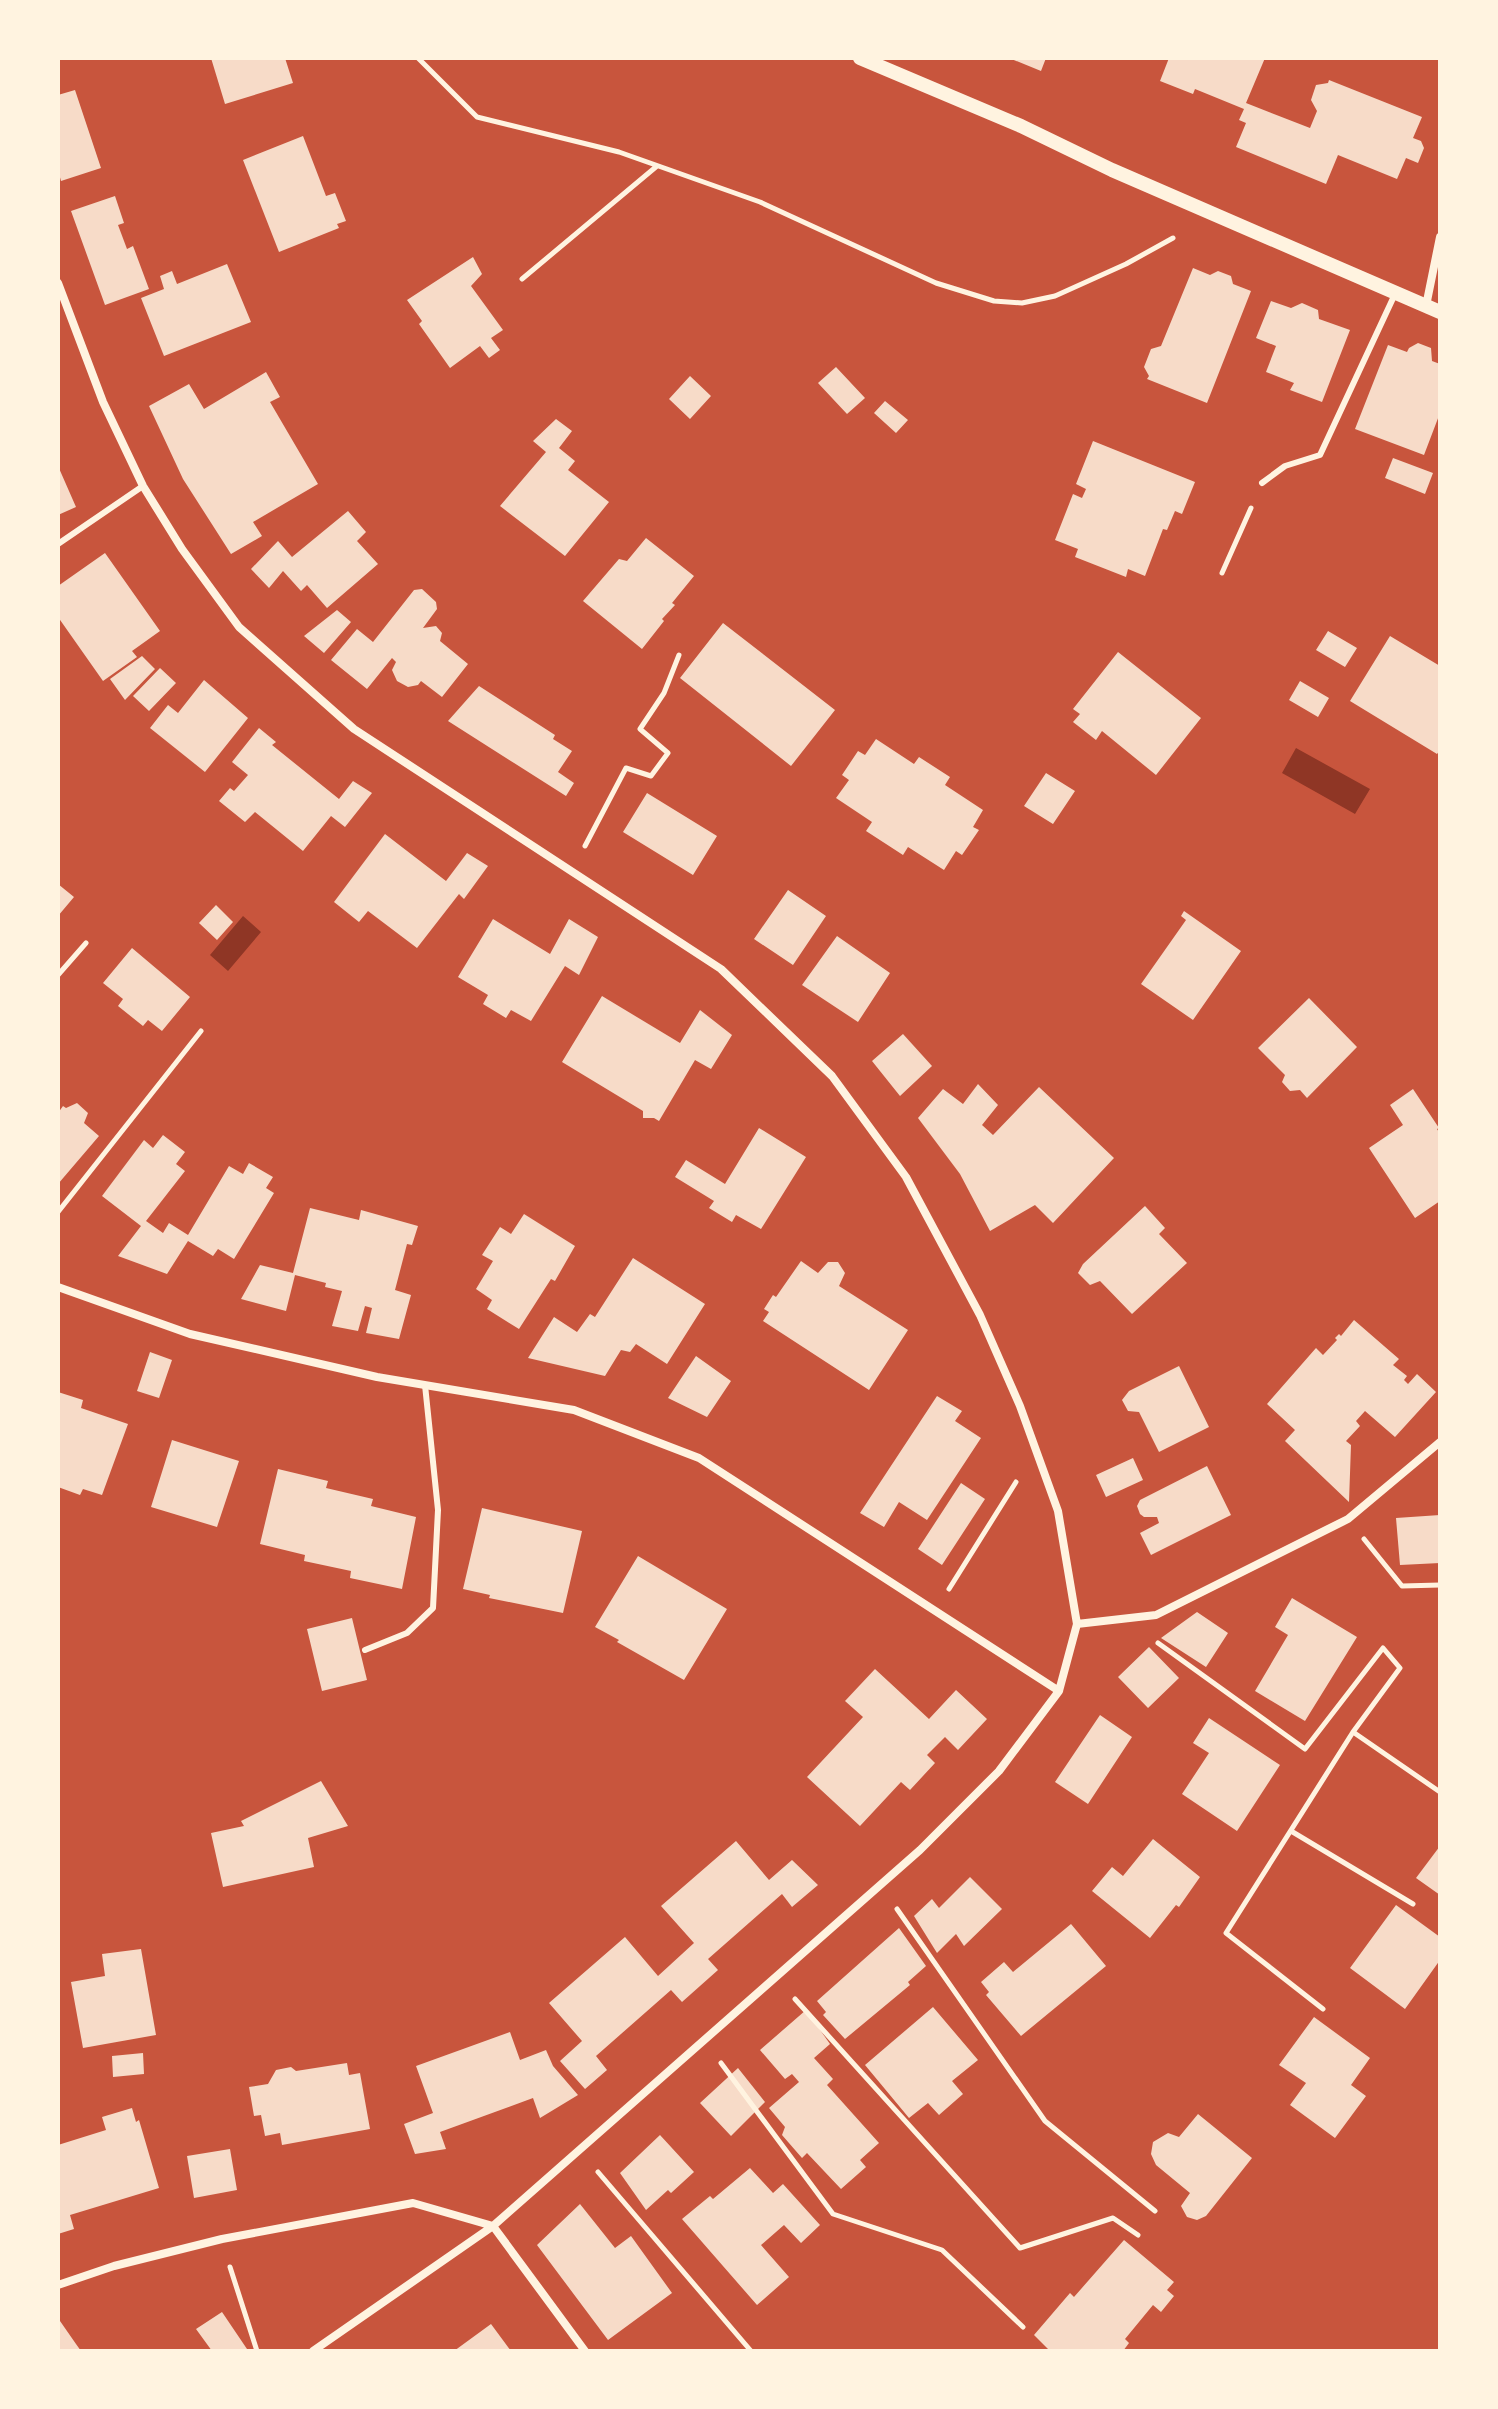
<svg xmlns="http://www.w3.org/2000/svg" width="1498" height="2409" font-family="'Alegreya Sans',sans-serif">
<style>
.water{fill:#8f3625}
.building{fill:#f7dbc8}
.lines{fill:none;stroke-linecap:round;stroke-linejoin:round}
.path{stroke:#fff3e0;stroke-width:5}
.service{stroke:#fff3e0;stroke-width:6}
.minor{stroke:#fff3e0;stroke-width:8}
.tertiary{stroke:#fff3e0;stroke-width:14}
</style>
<rect width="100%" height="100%" fill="#c8553d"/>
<path class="water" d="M1296,748l74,41 -15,25 -73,-41z
M243,916l18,16 -33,39 -18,-16z"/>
<path class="building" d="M211,58h74l8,25 -68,21z
M1009,58h37l-5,13z
M1169,58h96l-19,45 64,25 7,-17 -6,-11 5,-15 12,-2 1,-3 93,37 -9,21 8,3 3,7 -6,15 -12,-5 -9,21 -59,-24 -12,29 -90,-37 10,-24 -7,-3 5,-11 -49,-20 -2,5 -33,-13z
M75,90l26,78 -40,13 -3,-11v-75z
M303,136l23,60 9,-3 11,28 -9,3 2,4 -60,24 -36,-92z
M115,196l9,27 -6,2 9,24 6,-3 16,43 -44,16 -34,-94z
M473,257l9,17 -11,12 32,44 -12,8 9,12 -11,8 -9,-12 -30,22 -31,-44 3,-3 -15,-21z
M227,264l24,58 -87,34 -23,-58 23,-9 -4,-13 12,-5 5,13z
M1193,268l17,7 8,-4 13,5 2,8 18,7 -44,112 -60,-24 2,-3 -5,-9 7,-18 10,-3z
M1271,301l20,7 11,-5 16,7 1,9 31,11 -28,72 -32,-12 4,-7 -28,-11 10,-26 -20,-8z
M1418,343l13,5 1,13 8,3v49l-16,42 -69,-26 33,-84 19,7 2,-4z
M836,367l29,31 -18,16 -29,-31z
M266,372l14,25 -10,5 48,82 -65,38 9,14 -31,18 -48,-75 -34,-73 40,-22 15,25z
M690,376l21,20 -21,23 -21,-20z
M885,401l23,19 -12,13 -22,-20z
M556,419l16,12 -13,17 16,13 -7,9 41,32 -44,54 -65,-50 46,-54 -13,-11z
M1093,441l102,41 -13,32 -7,-3 -8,19 -4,-1 -18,47 -17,-7 -2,8 -51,-20 3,-8 -23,-9 18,-46 9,4 4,-9 -10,-5z
M1393,458l40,15 -8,21 -40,-16z
M58,466l18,41 -18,8z
M348,511l18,21 -9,9 21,23 -51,44 -20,-23 -6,6 -18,-20 -14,17 -18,-19 27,-28 14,16z
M646,538l48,38 -22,27 3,2 -13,14 2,2 -22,28 -59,-48 36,-42 8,2z
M105,553l55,78 -28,20 5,6 -34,24 -45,-64v-31z
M422,589l14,13 1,7 -14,19 13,-2 6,7 -2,8 28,23 -26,33 -21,-16 -3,4 -10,2 -11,-6 -5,-11 4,-8 -4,-4 -25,31 -36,-29 26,-31 16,13 41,-52z
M337,610l14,12 -27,31 -20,-17z
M723,623l112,87 -44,56 -111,-88z
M1328,631l29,17 -12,19 -29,-17z
M1390,636l50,30v84l-3,4 -87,-53z
M1118,652l83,66 -45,57 -54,-44 -6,9 -23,-18 7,-8 -7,-5z
M142,656l13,13 -30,31 -15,-21z
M160,668l16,15 -27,28 -16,-15z
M204,680l44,38 -43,54 -55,-44 18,-23 10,8z
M1300,681l29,17 -11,19 -29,-17z
M479,686l76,49 -2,4 19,12 -14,21 16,11 -8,13 -118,-75z
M259,728l17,14 -4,3 67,54 14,-18 19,12 -27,34 -14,-11 -28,35 -48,-39 -10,10 -26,-21 11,-13 4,3 14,-16 -16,-13z
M876,739l38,25 5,-7 31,20 -5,8 38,25 -10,17 6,3 -17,25 -6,-4 -12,19 -36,-23 -5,8 -37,-24 6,-9 -36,-24 13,-18 -7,-5 16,-24 7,4z
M1046,773l29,18 -22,33 -29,-18z
M647,793l70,43 -24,39 -70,-43z
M385,834l61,47 21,-28 21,13 -24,33 -5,-5 -42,54 -49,-37 -9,11 -25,-20z
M58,884l16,13 -16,19z
M788,890l38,26 -33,49 -39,-26z
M216,905l17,17 -16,18 -18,-17z
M1184,911l57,40 -48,69 -52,-36 45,-64 -5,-4z
M493,919l57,35 19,-35 29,18 -19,38 -14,-9 -34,55 -20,-11 -5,8 -23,-14 5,-9 -30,-18z
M837,936l53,37 -32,49 -56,-37z
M132,948l58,49 -28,34 -14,-11 -5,6 -25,-20 5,-7 -20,-16z
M602,996l78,47 20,-33 32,25 -21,34 -16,-9 -36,61 -5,-3h-11v-7l-81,-49z
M1309,998l48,49 -50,51 -7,-8 -10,1 -8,-9 3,-7 -27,-27z
M903,1034l29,32 -32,30 -28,-35z
M978,1084l20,21 -16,20 11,10 46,-48 75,71 -61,65 -18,-18 -45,26 -30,-57 -42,-56 25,-29 20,15z
M1413,1089l26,39 -2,1 3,5v67l-25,17 -46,-70 34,-23 -13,-20z
M77,1103l11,10 -4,10 15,13 -41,48v-71l5,-7 3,2z
M759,1128l47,29 -45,72 -25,-14 -4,7 -23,-14 5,-7 -39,-24 11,-17 39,24z
M163,1135l22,17 -9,12 9,7 -39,50 17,12 6,-10 19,12 41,-69 14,8 6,-11 24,14 -7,11 8,5 -40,66 -16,-10 -5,7 -25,-15 -21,33 -49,-18 23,-30 -39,-30 42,-56 9,8z
M1145,1206l20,22 -6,6 28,29 -55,51 -32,-33 -10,4 -12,-12 5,-9z
M310,1208l49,12 2,-10 57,16 -6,19 -5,-1 -12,46 16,5 -12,44 -33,-6 6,-25 -7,-2 -7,25 -26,-5 10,-35 -17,-4 1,-4 -31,-8 -9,36 -45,-12 19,-34 33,8z
M524,1214l51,32 -20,35 -4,-2 -32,50 -32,-20 5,-9 -16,-11 17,-28 -11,-6 18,-28 11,7z
M633,1258l72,46 -38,60 -31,-20 -6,8 -9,-2 -16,26 -77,-18 26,-41 23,15 13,-18 5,3z
M801,1261l17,12 10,-11h10l7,11 -6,13 69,44 -39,60 -106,-69 6,-9 -5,-3 9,-14 3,2z
M1354,1320l45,39 -6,6 14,11 -3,4 4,4 9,-10 19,18 -41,45 -30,-26 -9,10 4,5 -14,15 5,4 -2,57 -64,-61 10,-11 -28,-26 49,-56 7,7 14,-15 -2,-2 4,-4 2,2z
M150,1352l22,8 -13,38 -22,-7z
M696,1356l35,25 -24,36 -39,-19z
M1179,1366l30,61 -50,25 -20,-40 -11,-1 -6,-11 7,-9z
M58,1392l25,8 -2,8 47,16 -26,71 -19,-6 -3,6 -22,-8z
M937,1396l25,15 -7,10 26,17 -54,82 -28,-18 -15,25 -24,-14z
M172,1440l67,21 -22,66 -66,-20z
M1133,1458l10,22 -37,17 -10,-22z
M1207,1466l24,49 -80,40 -11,-22 19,-10 -2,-6h-13l-4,-3 -3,-8 3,-6z
M278,1469l50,12 -2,7 47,11 -2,7 45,11 -14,72 -52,-11 1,-7 -47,-10 1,-6 -45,-11z
M961,1483l24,16 -43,66 -24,-16z
M482,1508l100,23 -19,82 -74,-15 1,-3 -27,-6z
M1440,1515v48l-40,2 -4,-47z
M638,1556l89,53 -43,71 -67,-38 2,-2 -24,-13z
M1292,1598l65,39 -52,84 -50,-30 33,-56 -13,-8z
M1197,1612l31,21 -22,34 -45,-29z
M352,1618l15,62 -45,11 -15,-62z
M1149,1647l30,31 -31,30 -30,-31z
M875,1669l54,50 27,-29 31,29 -29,31 -13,-13 -18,18 8,8 -25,27 -9,-8 -41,44 -53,-49 56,-60 -18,-16z
M1100,1715l32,22 -44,67 -33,-22z
M1209,1718l71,47 -43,66 -55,-37 27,-41 -16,-10z
M321,1781l27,45 -40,12 6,29 -91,20 -12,-54 33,-7 -3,-5z
M1153,1839l47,38 -21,30 -3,-2 -26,33 -58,-47 20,-24 11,9z
M736,1841l33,39 23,-20 26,25 -26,22 -10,-13 -74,65 10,11 -36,32 -11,-12 -75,66 11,14 -22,19 -25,-28 22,-20 -33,-38 76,-66 33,39 36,-33 -33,-37z
M1440,1846v49l-24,-17z
M970,1877l32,32 -38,37 -8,-12 -19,19 -23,-37 18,-17 7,9z
M1396,1905l44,32v23l-35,49 -55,-41z
M1071,1924l35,42 -85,70 -35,-41 3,-3 -8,-10 23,-20 9,10z
M899,1928l27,38 -18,16 2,3 -65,54 -22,-24 3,-3 -9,-11z
M141,1949l15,86 -73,13 -12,-66 34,-6 -3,-22z
M933,2007l45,53 -26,21 11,13 -24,21 -11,-12 -19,15 -44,-53z
M806,2010l24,34 -16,14 19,21 -6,6 52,58 -19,17 6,7 -25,22 -34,-36 -5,5 -20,-23 3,-8 -16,-19 30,-26 -7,-8 -7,5 -25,-29z
M1314,2017l56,41 -19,27 15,11 -31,42 -45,-33 16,-22 -27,-18z
M510,2032l10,28 26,-10 7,16 25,29 -38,23 -7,-20 -93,34 6,17 -31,5 -11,-30 29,-11 -17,-47z
M143,2053l1,21 -31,3 -1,-21z
M347,2063l2,12 11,-2 10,56 -88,16 -2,-12 -15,3 -4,-21 -7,1 -5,-29 19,-3 8,-14 15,-3 5,4z
M738,2068l27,34 -34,34 -31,-33z
M132,2108l4,14 3,-2 20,68 -89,27 4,14 -16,5v-89l48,-15 -4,-13z
M1198,2114l54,44 -46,58 -9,4 -10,-3 -6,-11 9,-13 -34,-28 -5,-11 2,-12 15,-9 11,4z
M660,2135l34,37 -23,21 -3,-3 -22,20 -26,-37z
M230,2149l7,41 -43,8 -7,-42z
M750,2168l23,25 10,-9 37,41 -19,18 -17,-18 -23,20 28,32 -32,28 -75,-86 28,-23 3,3z
M580,2204l35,44 16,-12 41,57 -64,47 -71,-95z
M1124,2240l50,42 -7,8 7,6 -13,16 -8,-7 -28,34 4,4 -6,8h-73l-16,-16 36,-42 4,4z
M222,2312l25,37 -3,2h-32l-16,-22z
M60,2321l16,23 5,7h-23z
M491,2324l20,27h-57z"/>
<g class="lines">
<path class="path" d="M418,58l59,59 142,35 141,50 176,81 58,18 28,2 33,-7 71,-32 47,-26
M522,279l135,-113
M1222,573l29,-65
M585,846l41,-78 25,8 17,-23 -28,-24 24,-36 15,-38
M58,975l28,-32
M58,1212l143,-181
M1364,1539l38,47 38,-1
M949,1589l67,-107
M1158,1643l147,106 78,-101 17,20 -47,64 -127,201 97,76
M1353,1732l87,60
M1291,1831l122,73
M897,1909l148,212 110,90
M795,1999l225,249 93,-30 25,17
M721,2063l112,151 109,36 81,77
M598,2172l153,179
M230,2267l27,84"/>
<path class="service" d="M1262,483l23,-17 35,-11 75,-161
M58,544l85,-58
M365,1650l42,-17 26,-25 5,-98 -13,-125"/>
<path class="minor" d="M58,283l45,119 40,84 39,63 57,78 115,102 367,240 111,107 74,101 74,138 40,91 38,105 19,113 -18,67 -60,80 -79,79 -427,376 -80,-23 -191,36 -108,27 -56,19
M1426,306l14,-69
M58,1287l132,47 187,43 197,33 125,48 360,233
M1077,1624l79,-9 192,-96 92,-77
M313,2351l180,-125 92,125"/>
<path class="tertiary" d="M860,58l161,68 91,44 328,142"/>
</g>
<rect width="1498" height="2409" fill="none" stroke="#fff3e0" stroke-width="120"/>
</svg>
